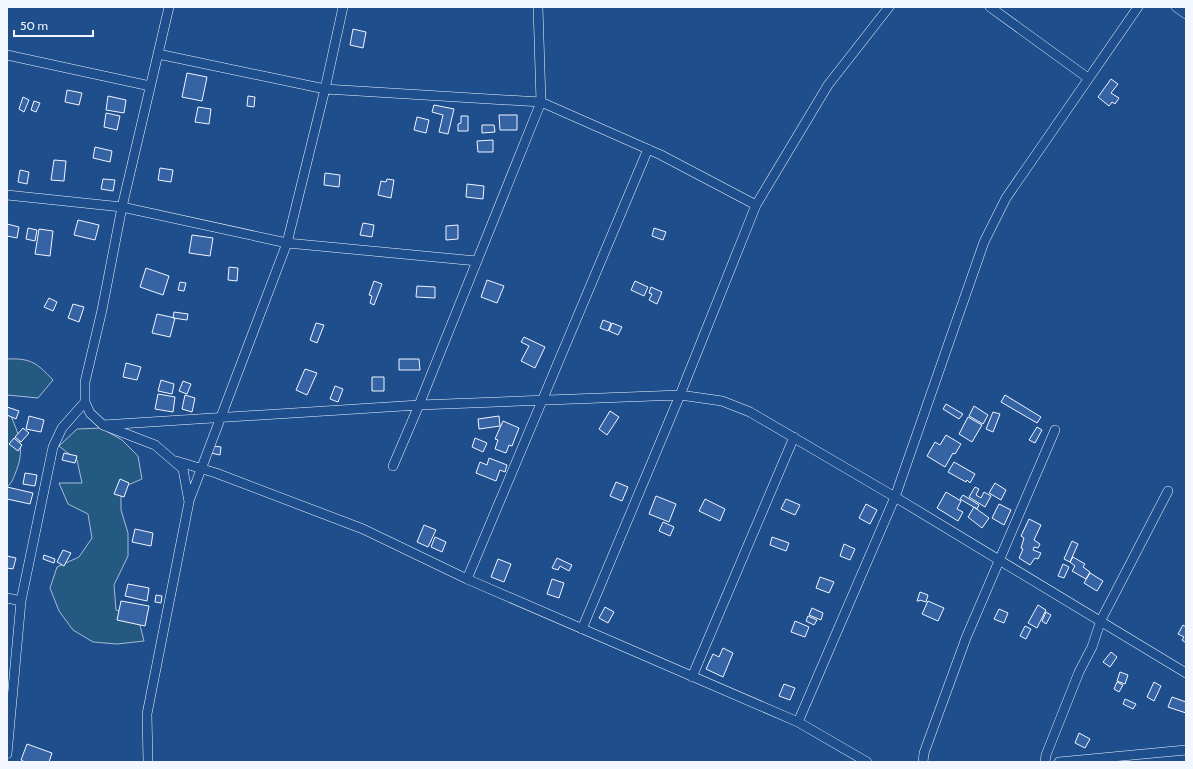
<svg xmlns="http://www.w3.org/2000/svg" width="1193" height="769" font-family="Cabin,sans-serif">
<style>
.green{fill:#245a82;stroke:#a8bbd7}
.building{fill:#3563a3;stroke:#f2f6ff}
.lines{fill:none;stroke-linecap:round;stroke-linejoin:round}
.street-casing{stroke:#f2f6ff;stroke-width:10}
.street{stroke:#1f4e8c;stroke-width:9}
</style>
<rect width="100%" height="100%" fill="#1f4e8c"/>
<path class="green" d="M7,359c24,-1 30,4 46,21l-15,18 -31,-3z
M7,415l4,1c9,21 14,35 4,58 -2,5 -3,9 -8,13z
M101,428l21,12 16,16 4,23 -21,9v22l7,23v23l-14,29 2,25 22,7 6,24 -27,3 -24,-2 -20,-12 -14,-19 -9,-23 7,-21 22,-10 13,-19 -4,-24 -20,-10 -9,-21h23l-5,-23 -18,-14 18,-17z"/>
<path class="building" d="M353,29l13,3 -3,16 -13,-3z
M187,73l20,4 -5,24 -20,-4z
M1111,79l7,5 -7,9 8,5 -4,6 -3,-2 -3,4 -11,-9z
M67,90l15,3 -3,12 -14,-3z
M108,96l18,4 -2,13 -18,-3z
M248,96l7,1 -1,10 -7,-1z
M23,97l6,3 -5,12 -5,-3z
M34,101l6,2 -4,9 -5,-2z
M434,105l20,4 -6,25 -9,-2 4,-17 -11,-3z
M198,107l13,2 -2,15 -14,-2z
M106,113l14,3 -3,14 -13,-3z
M499,115h18v15h-17z
M461,116h7v15h-10v-7l3,-1z
M417,117l12,3 -3,13 -12,-3z
M482,125h12l1,7 -13,1z
M493,140v12h-15l-1,-11z
M95,147l17,4 -2,11 -17,-4z
M54,160l12,1 -2,20 -13,-1z
M160,168l13,2 -2,12 -13,-2z
M20,170l9,2 -2,12 -9,-2z
M325,173l15,2 -1,12 -15,-2z
M103,179l12,1 -2,11 -12,-2z
M387,179l7,1 -3,18 -13,-3 3,-14 5,1z
M467,184l17,2 -1,13 -17,-2z
M78,220l21,5 -4,15 -21,-5z
M363,223l11,2 -2,12 -12,-2z
M7,224l12,3 -2,11 -10,-2z
M458,225v14l-12,1v-14z
M28,228l9,2 -2,11 -9,-2z
M654,228l12,4 -3,8 -11,-4z
M39,229l14,2 -3,25 -15,-2z
M192,235l21,3 -3,18 -21,-3z
M229,267l9,1 -1,13 -9,-1z
M146,268l23,8 -6,19 -23,-8z
M487,280l17,6 -7,17 -16,-6z
M374,281l8,3 -8,21 -4,-2 2,-7 -3,-1z
M635,281l13,6 -4,9 -13,-6z
M180,282l6,1 -2,8 -6,-1z
M417,286l18,1v11l-19,-1z
M651,287l11,5 -5,12 -8,-4 3,-6 -3,-1z
M49,298l8,4 -4,9 -9,-4z
M73,304l11,3 -5,15 -11,-4z
M174,312l14,2 -1,6 -14,-2z
M157,314l18,4 -5,19 -18,-4z
M603,320l8,3 -3,8 -8,-3z
M316,323l8,2 -7,18 -7,-3z
M612,323l10,4 -4,8 -9,-4z
M524,337l21,10 -10,21 -14,-7 8,-15 -8,-4z
M399,359h20l1,11h-21z
M126,363l15,4 -4,13 -14,-3z
M305,369l12,4 -10,22 -11,-5z
M372,377h12v14h-12z
M161,380l13,4 -2,10 -14,-3z
M183,381l8,3 -4,10 -8,-3z
M335,386l8,3 -5,13 -8,-3z
M158,394l17,3 -2,15 -18,-3z
M185,395l10,3 -3,14 -10,-3z
M1005,395l36,22 -4,6 -36,-21z
M946,404l17,10 -4,5 -16,-10z
M974,406l14,9 -5,9 -14,-8z
M7,407l12,4 -3,8 -9,-4z
M610,411l9,6 -12,18 -8,-6z
M993,412l7,2 -7,18 -7,-3z
M29,416l15,4 -3,12 -15,-3z
M499,416l1,10 -21,3 -1,-10z
M968,417l14,8 -10,17 -13,-8z
M503,421l16,7 -7,18 -3,-1 -3,8 -11,-4 3,-9 -3,-1z
M1037,427l5,3 -7,13 -6,-3z
M23,428l6,5 -8,9 -6,-5z
M946,435l15,9 -6,10 -2,-1 -8,14 -18,-11 8,-14 5,3z
M14,438l8,7 -4,6 -9,-7z
M475,438l12,5 -4,9 -11,-5z
M213,446l8,1 -1,8 -9,-2z
M64,453l13,3 -2,7 -13,-3z
M489,458l18,7 -2,7 -5,-2 -4,11 -20,-8 4,-11 7,3z
M954,462l21,12 -5,9 -3,-3 -1,2 -18,-10z
M25,473l12,2 -2,11 -12,-2z
M120,479l9,4 -5,14 -10,-3z
M616,482l12,5 -6,14 -12,-5z
M995,483l11,7 -5,10 -12,-7z
M7,487l26,6 -3,11 -23,-5z
M975,487l4,2 -3,6 5,3 3,-6 7,4 -6,11 -16,-10z
M946,492l15,9 -4,8 6,3 -5,9 -21,-13z
M963,495l16,10 -2,4 -17,-10z
M656,496l20,8 -7,18 -20,-8z
M705,499l20,10 -5,12 -21,-10z
M786,499l14,6 -5,10 -14,-6z
M866,504l11,6 -7,14 -11,-6z
M999,504l12,6 -7,15 -12,-7z
M974,507l15,11 -7,10 -14,-11z
M1029,519l12,6 -7,15 6,4 -2,4 -4,-1 -1,3 8,3 -3,6 -3,-1 -5,7 -11,-7 4,-9 -2,-1 3,-10 -3,-2z
M663,522l11,5 -4,9 -11,-5z
M424,525l12,5 -8,17 -11,-5z
M135,529l18,4 -2,13 -19,-4z
M435,537l11,5 -4,10 -11,-5z
M772,537l17,6 -3,8 -16,-6z
M1072,541l6,3 -8,18 -6,-3z
M844,544l11,5 -5,11 -10,-4z
M63,550l8,3 -7,13 -7,-4z
M44,555l11,4 -1,4 -11,-4z
M7,556l9,2 -3,11 -6,-1z
M1073,557l12,7 -2,3 7,5 -4,7 -14,-8 3,-5 -5,-4z
M557,558l15,7 -3,6 -9,-5 -2,4 -6,-2z
M498,559l13,5 -7,18 -13,-5z
M1063,564l6,3 -5,11 -6,-2z
M1090,573l13,8 -6,10 -13,-8z
M820,577l14,5 -5,11 -13,-5z
M552,579l12,4 -5,15 -12,-4z
M128,584l21,4 -2,13 -22,-5z
M920,592l8,3 -2,7 -6,-2 -1,1h-2z
M156,595l6,1 -1,7 -6,-1z
M121,601l28,5 -4,20 -28,-6z
M928,601l16,7 -6,13 -16,-7z
M1038,605l8,5 -9,18 -9,-5z
M605,607l9,5 -6,11 -9,-5z
M812,608l11,5 -2,7 -12,-5z
M999,609l9,4 -4,10 -10,-4z
M1046,612l5,3 -5,9 -4,-3z
M808,616l9,4 -3,5 -8,-4z
M795,621l14,6 -4,10 -14,-5z
M1183,625l3,2v16l-4,-3 2,-3 -6,-3z
M1025,626l6,3 -5,10 -6,-3z
M723,648l10,5 -10,24 -17,-8 7,-15 6,3z
M1111,652l6,5 -7,10 -7,-5z
M1120,672l8,3 -3,9 -8,-3z
M1117,682l6,3 -4,7 -5,-3z
M1154,682l7,4 -7,15 -7,-4z
M784,684l11,4 -5,12 -11,-4z
M1172,697l14,5v11l-18,-6z
M1125,699l11,5 -3,5 -10,-5z
M1079,733l11,6 -5,9 -10,-5z
M27,744l25,9 -3,9h-24l-4,-2z"/>
<g class="lines">
<g class="street-casing">
<path id="street" d="M990,7l98,71
M1176,7l10,7
M158,54l167,35 216,13 120,53 95,50
M7,55l143,31
M7,195l115,12 165,36 190,18
M103,425l316,-20 261,-10 42,6 28,11 145,85 291,176
M176,461l40,12 147,56 104,50 331,143 69,40
M393,466l26,-61 122,-303 -3,-95
M189,501l98,-258 38,-154 18,-82
M467,579l181,-430
M7,598l14,3
M582,629l98,-234 76,-190 72,-120 61,-78
M692,677l102,-240
M798,722l97,-225 89,-255 22,-44 132,-191
M7,754l14,-153 32,-154 9,-19 23,-26
M148,762l-1,-48 42,-212 -6,-33 -28,-24 -52,-20 -13,-12 -5,-11v-20l17,-72 20,-103 47,-200
M923,762l1,-9 42,-115 89,-208
M1045,762l1,-7 33,-83 13,-25 9,-27 67,-129
M1059,762l127,-12"/>
</g>
<use href="#street" class="street"/>
</g>
<rect width="1193" height="769" fill="none" stroke="#f2f6ff" stroke-width="16"/>
<path d="M14 30v6h79v-6" fill="none" stroke="#f2f6ff" stroke-width="2"/>
<text x="20" y="30" font-size="12" fill="#f2f6ff" stroke="#1f4e8c" stroke-width="3" paint-order="stroke">50 m</text>
</svg>
